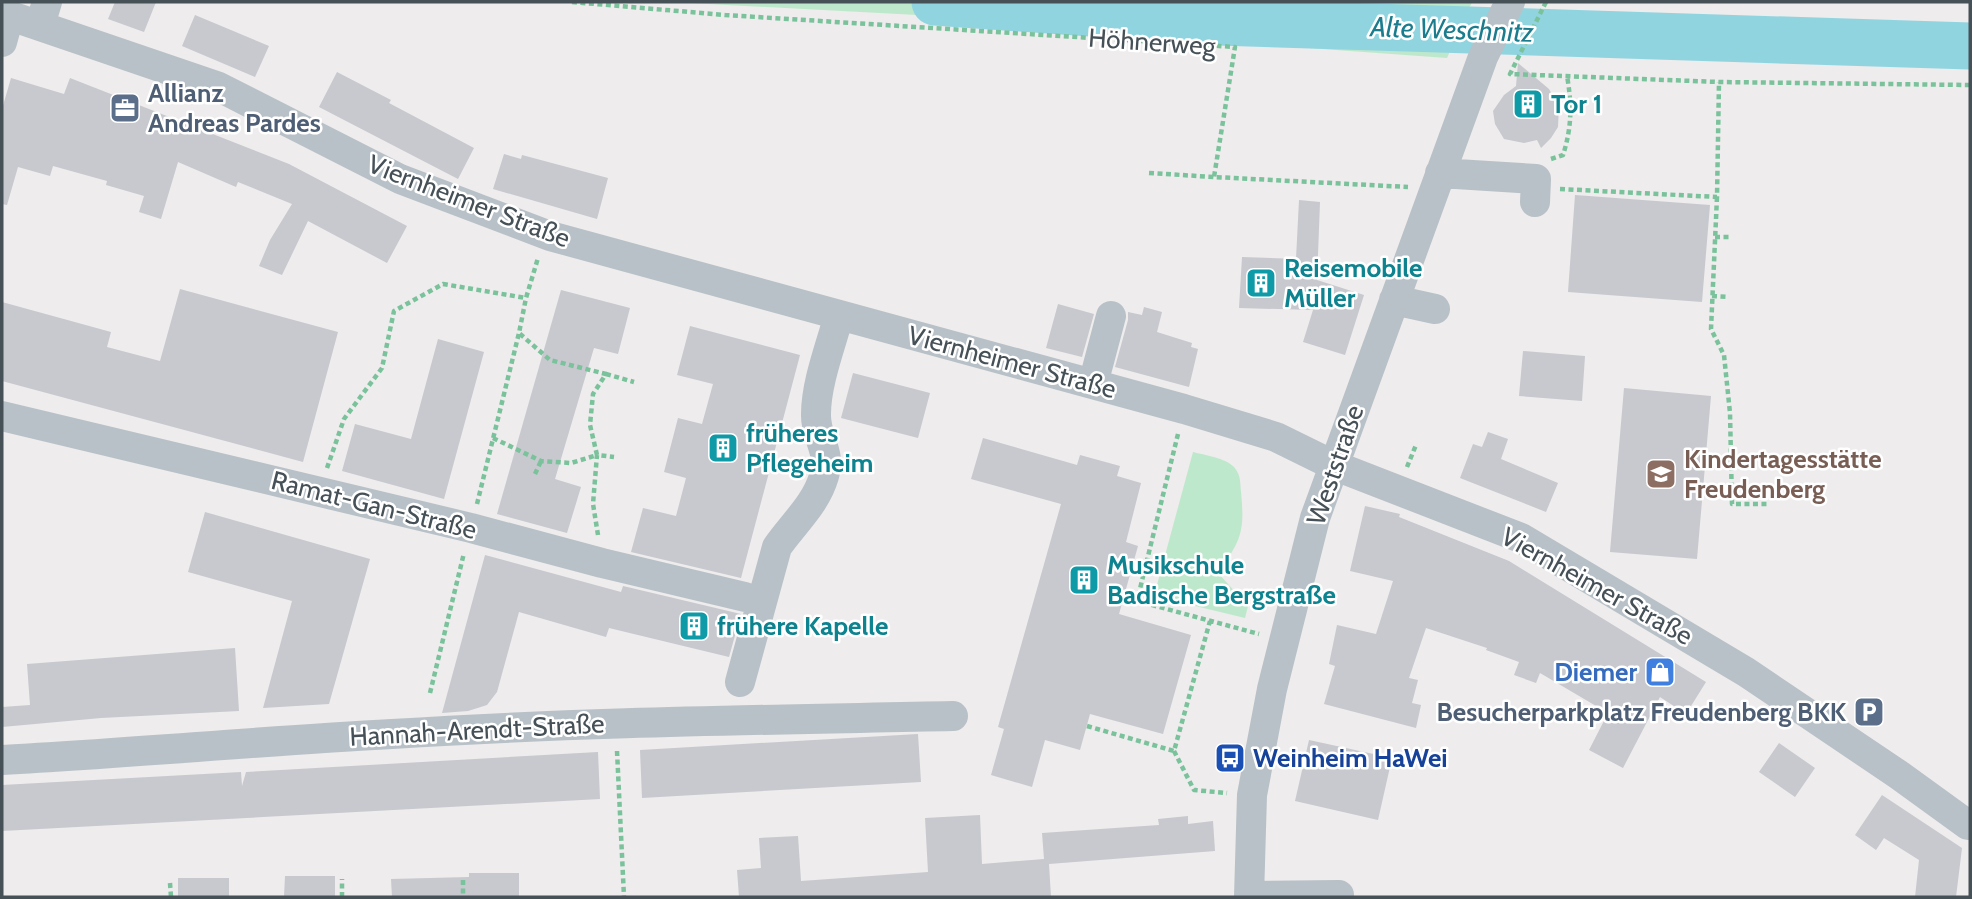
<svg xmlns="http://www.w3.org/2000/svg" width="1972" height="899" font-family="Cabin,sans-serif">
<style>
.green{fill:#bee8cc}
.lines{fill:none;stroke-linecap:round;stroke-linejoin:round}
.river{stroke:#90d4e0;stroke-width:47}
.building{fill:#c7c9ce}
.path{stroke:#7ac29b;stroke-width:4.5;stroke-dasharray:5 3.5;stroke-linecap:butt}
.minor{stroke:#b8c1c7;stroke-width:30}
.labels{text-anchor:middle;stroke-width:5;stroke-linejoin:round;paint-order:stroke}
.street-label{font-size:26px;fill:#465057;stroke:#fff}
.service-label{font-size:26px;font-weight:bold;fill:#4e5e75;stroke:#fff;text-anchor:start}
.culture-label{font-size:26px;font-weight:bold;fill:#0d838f;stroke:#fff;text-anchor:start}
.education-label{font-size:26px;font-weight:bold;fill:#785e54;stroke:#fff;text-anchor:start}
.shop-label{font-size:26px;font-weight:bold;fill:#366cbe;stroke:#fff;text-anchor:end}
.transit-label{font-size:26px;font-weight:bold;fill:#164399;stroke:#fff;text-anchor:start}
.water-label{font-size:28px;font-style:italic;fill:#1b7c8d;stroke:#fff}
</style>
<rect width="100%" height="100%" fill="#eeecec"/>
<path class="green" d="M671,2h801l-25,56 -209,-15 -283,-26z
M1193,452c11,3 33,6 41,15 7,8 6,15 7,25 4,40 0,48 -23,81l30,33 -3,12 -91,-22z"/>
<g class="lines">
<path class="river" d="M935,2l283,20 752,24"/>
</g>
<path class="building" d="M115,2h41l-12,30 -36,-13z
M195,15l74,31 -14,31 -73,-31z
M1518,63l31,26 10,17 -1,21 -7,11 -10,10 -4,-8 -13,3 -20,-4 -9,-15 -2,-13 11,-16 12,-9z
M337,72l54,28 -2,3 85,45 -16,31 -139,-72z
M11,78l53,16 6,-16 219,86 118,62 -20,37 -79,-42 -26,54 -23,-9 11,-26 22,-36 -54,-22 -2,5 -58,-25 -17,57 -22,-7 5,-16 -38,-11 1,-4 -54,-15 -3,10 -32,-9 -11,38 -5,-1v-95z
M504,154l17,5 1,-4 86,23 -11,41 -104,-30z
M1575,195l135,10 -8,97 -134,-10z
M1299,200l21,2 -3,78 47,15 -19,60 -42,-13 10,-32 -74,-2 3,-51 54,2z
M180,289l158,43 -35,130 -301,-81v-79l109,30 -4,15 53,14z
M561,290l69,18 -12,46 -24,-6 -39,131 26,8 -14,46 -70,-19z
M1058,304l36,10 -12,43 -36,-9z
M1144,307l18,5 -5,20 35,11 -1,4 7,2 -9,38 -74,-20 13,-47v-8l14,3z
M690,326l110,29 -59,223 -110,-26 12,-44 33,8 10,-38 -22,-6 14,-54 24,6 11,-40 -36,-9z
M438,339l46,13 -40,147 -102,-28 13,-47 56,15z
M1523,351l62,5 -3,45 -63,-5z
M853,373l77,20 -12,45 -77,-20z
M1624,388l87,8 -14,163 -87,-7z
M1488,432l20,7 -7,20 57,24 -12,29 -86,-34 13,-34 9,3z
M983,438l94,27 3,-10 40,11 -3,10 24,7 -15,59 12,4 -19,68 72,21 -28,99 -73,-20 -10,36 -35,-10 -13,47 -41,-12 13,-46 -6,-2 63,-223 -90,-25z
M1365,506l35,8 -1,3 110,44 197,121 -20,32 -26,-17 -37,71 -34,-18 19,-37 -68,-40 -4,10 -22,-8 5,-13 -33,-12 1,-2 -61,-20 -17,50 9,2 -6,23 9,2 -5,23 -92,-24 11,-38 -6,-2 8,-39 39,9 17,-53 -43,-10z
M205,512l165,47 -41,145 -66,4 29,-107 -104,-29z
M485,555l136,37 2,-6 118,28 -12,43 -120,-29 -3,9 -87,-25 -22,80 -10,13 -19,6 -26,2z
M235,648l4,63 -138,7 -99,9v-20l28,-2 -3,-41z
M918,734l3,48 -279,16 -2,-48z
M1309,740l83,18 -14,62 -83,-19z
M1779,743l36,25 -20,29 -36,-25z
M598,752l2,47 -598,32v-46l239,-13 1,14 4,-14z
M1882,795l80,53 -6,49h-41l4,-37 -35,-22 -8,12 -21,-15z
M980,815l2,49 62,-5 -2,-26 117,-8 -1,-6 30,-3v8l25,-3 2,30 -166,13 2,33h-312l-2,-27 24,-2 -2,-30 39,-2 3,45 127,-9 -3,-54z
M469,873h50v24h-127l-1,-18 78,-2z
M285,876h50v21h-51z
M178,878h51v19h-51z"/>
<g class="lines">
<path class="path" d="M572,2l153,13 510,32 -21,130 194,10
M1546,2l-36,72 209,8 251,3
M1551,159l12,-4c9,-28 9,-51 4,-79
M1149,173l65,4
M1560,189l157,8 2,-115
M1717,197l-6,132 13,26 6,58 2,91h36
M1715,237h14
M1712,296l17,1
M606,374l28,8
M1178,434l-41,167 122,33
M493,438l48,23 30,2 26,-8 -7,-30 3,-31 13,-20 -56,-14 -31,-27
M1407,467l9,-22
M327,468l17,-49 38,-51 12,-57 49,-27 83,14
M535,474l6,-13
M477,504l42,-171 7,-35 12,-40
M598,535l-5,-31 4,-49 17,2
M430,693l34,-140
M1087,726l87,25 36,-130
M617,751l7,146
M1174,751l20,39 33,3
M463,880v17
M170,883l1,14
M342,897v-18"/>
<path class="minor" d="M2,13l217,74 181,92 150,57 634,173 92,28 57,28 188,73 225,134 153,103 69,50
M40,25l7,-23
M2,42l7,-26
M1440,173l96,6 -1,23
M1394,300l41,9
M1093,384l18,-68
M2,416l469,112 131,35 143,34
M740,682l37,-135c16,-23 39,-43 47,-71 8,-23 -9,-39 -8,-62 0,-31 15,-69 23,-99
M2,760c130,-7 260,-19 390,-26 187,-12 374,-14 561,-18
M1249,896l90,-1
M1249,897l3,-102 20,-106 43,-171 168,-461 27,-55"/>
</g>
<defs>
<g id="building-square" transform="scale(1.575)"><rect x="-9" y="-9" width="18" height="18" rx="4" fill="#0f9aa8" stroke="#fff"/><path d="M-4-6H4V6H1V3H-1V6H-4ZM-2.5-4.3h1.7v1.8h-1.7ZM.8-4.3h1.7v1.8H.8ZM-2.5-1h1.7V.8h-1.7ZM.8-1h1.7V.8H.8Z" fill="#fff"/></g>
<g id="office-square" transform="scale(1.575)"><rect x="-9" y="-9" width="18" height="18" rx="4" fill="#5c6f8a" stroke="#fff"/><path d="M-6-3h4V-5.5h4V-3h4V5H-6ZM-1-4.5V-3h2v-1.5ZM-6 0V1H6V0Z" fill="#fff"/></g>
<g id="school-square" transform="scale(1.575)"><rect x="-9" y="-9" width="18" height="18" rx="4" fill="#8d6e63" stroke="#fff"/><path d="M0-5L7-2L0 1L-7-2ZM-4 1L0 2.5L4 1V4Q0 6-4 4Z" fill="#fff"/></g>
<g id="shop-square" transform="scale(1.575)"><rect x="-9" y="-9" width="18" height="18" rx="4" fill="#3f7fe0" stroke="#fff"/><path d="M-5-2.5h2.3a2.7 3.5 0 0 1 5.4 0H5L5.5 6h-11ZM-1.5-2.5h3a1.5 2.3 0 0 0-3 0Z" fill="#fff"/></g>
<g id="parking-square" transform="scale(1.575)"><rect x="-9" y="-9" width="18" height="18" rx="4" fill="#5c6f8a" stroke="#fff"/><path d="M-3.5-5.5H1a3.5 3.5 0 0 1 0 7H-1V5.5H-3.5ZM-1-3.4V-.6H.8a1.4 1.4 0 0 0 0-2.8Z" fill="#fff"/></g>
<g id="bus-square" transform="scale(1.575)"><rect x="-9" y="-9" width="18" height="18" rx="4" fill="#1a4fb4" stroke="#fff"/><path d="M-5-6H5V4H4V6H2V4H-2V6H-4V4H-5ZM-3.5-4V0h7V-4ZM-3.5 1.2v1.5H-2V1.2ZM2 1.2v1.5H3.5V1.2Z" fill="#fff"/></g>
</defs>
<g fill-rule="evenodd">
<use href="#building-square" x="1528" y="104"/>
<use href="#office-square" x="125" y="108"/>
<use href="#building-square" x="1261" y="283"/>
<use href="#building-square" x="723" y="448"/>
<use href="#school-square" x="1661" y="474"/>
<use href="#building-square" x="1084" y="580"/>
<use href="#building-square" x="694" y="626"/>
<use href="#shop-square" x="1660" y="672"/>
<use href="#parking-square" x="1869" y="712"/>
<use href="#bus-square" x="1230" y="758"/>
</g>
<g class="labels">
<g class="street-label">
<text transform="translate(1152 42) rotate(4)" y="9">Höhnerweg</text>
<text transform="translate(469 201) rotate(21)" y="9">Viernheimer Straße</text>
<text transform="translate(1012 362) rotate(15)" y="9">Viernheimer Straße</text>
<text transform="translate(1335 465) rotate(-71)" y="9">Weststraße</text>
<text transform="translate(374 505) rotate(14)" y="9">Ramat-Gan-Straße</text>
<text transform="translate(1597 586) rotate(29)" y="9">Viernheimer Straße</text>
<text transform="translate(477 730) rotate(-3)" y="9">Hannah-Arendt-Straße</text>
</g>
<g class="service-label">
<text x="148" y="102">Allianz<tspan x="148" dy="30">Andreas Pardes</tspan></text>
<text x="1846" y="721" text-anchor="end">Besucherparkplatz Freudenberg BKK</text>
</g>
<g class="culture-label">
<text x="1551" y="113">Tor 1</text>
<text x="1284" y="277">Reisemobile<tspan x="1284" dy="30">Müller</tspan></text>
<text x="746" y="442">früheres<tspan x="746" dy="30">Pflegeheim</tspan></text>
<text x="1107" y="574">Musikschule<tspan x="1107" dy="30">Badische Bergstraße</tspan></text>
<text x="717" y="635">frühere Kapelle</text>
</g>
<g class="education-label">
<text x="1684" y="468">Kindertagesstätte<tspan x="1684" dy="30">Freudenberg</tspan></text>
</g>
<g class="shop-label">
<text x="1637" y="681">Diemer</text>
</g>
<g class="transit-label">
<text x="1253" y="767">Weinheim HaWei</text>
</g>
<g class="water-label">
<text transform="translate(1452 29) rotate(2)" y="10">Alte Weschnitz</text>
</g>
</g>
<rect width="1972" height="899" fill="none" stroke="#465057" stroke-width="7"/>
</svg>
